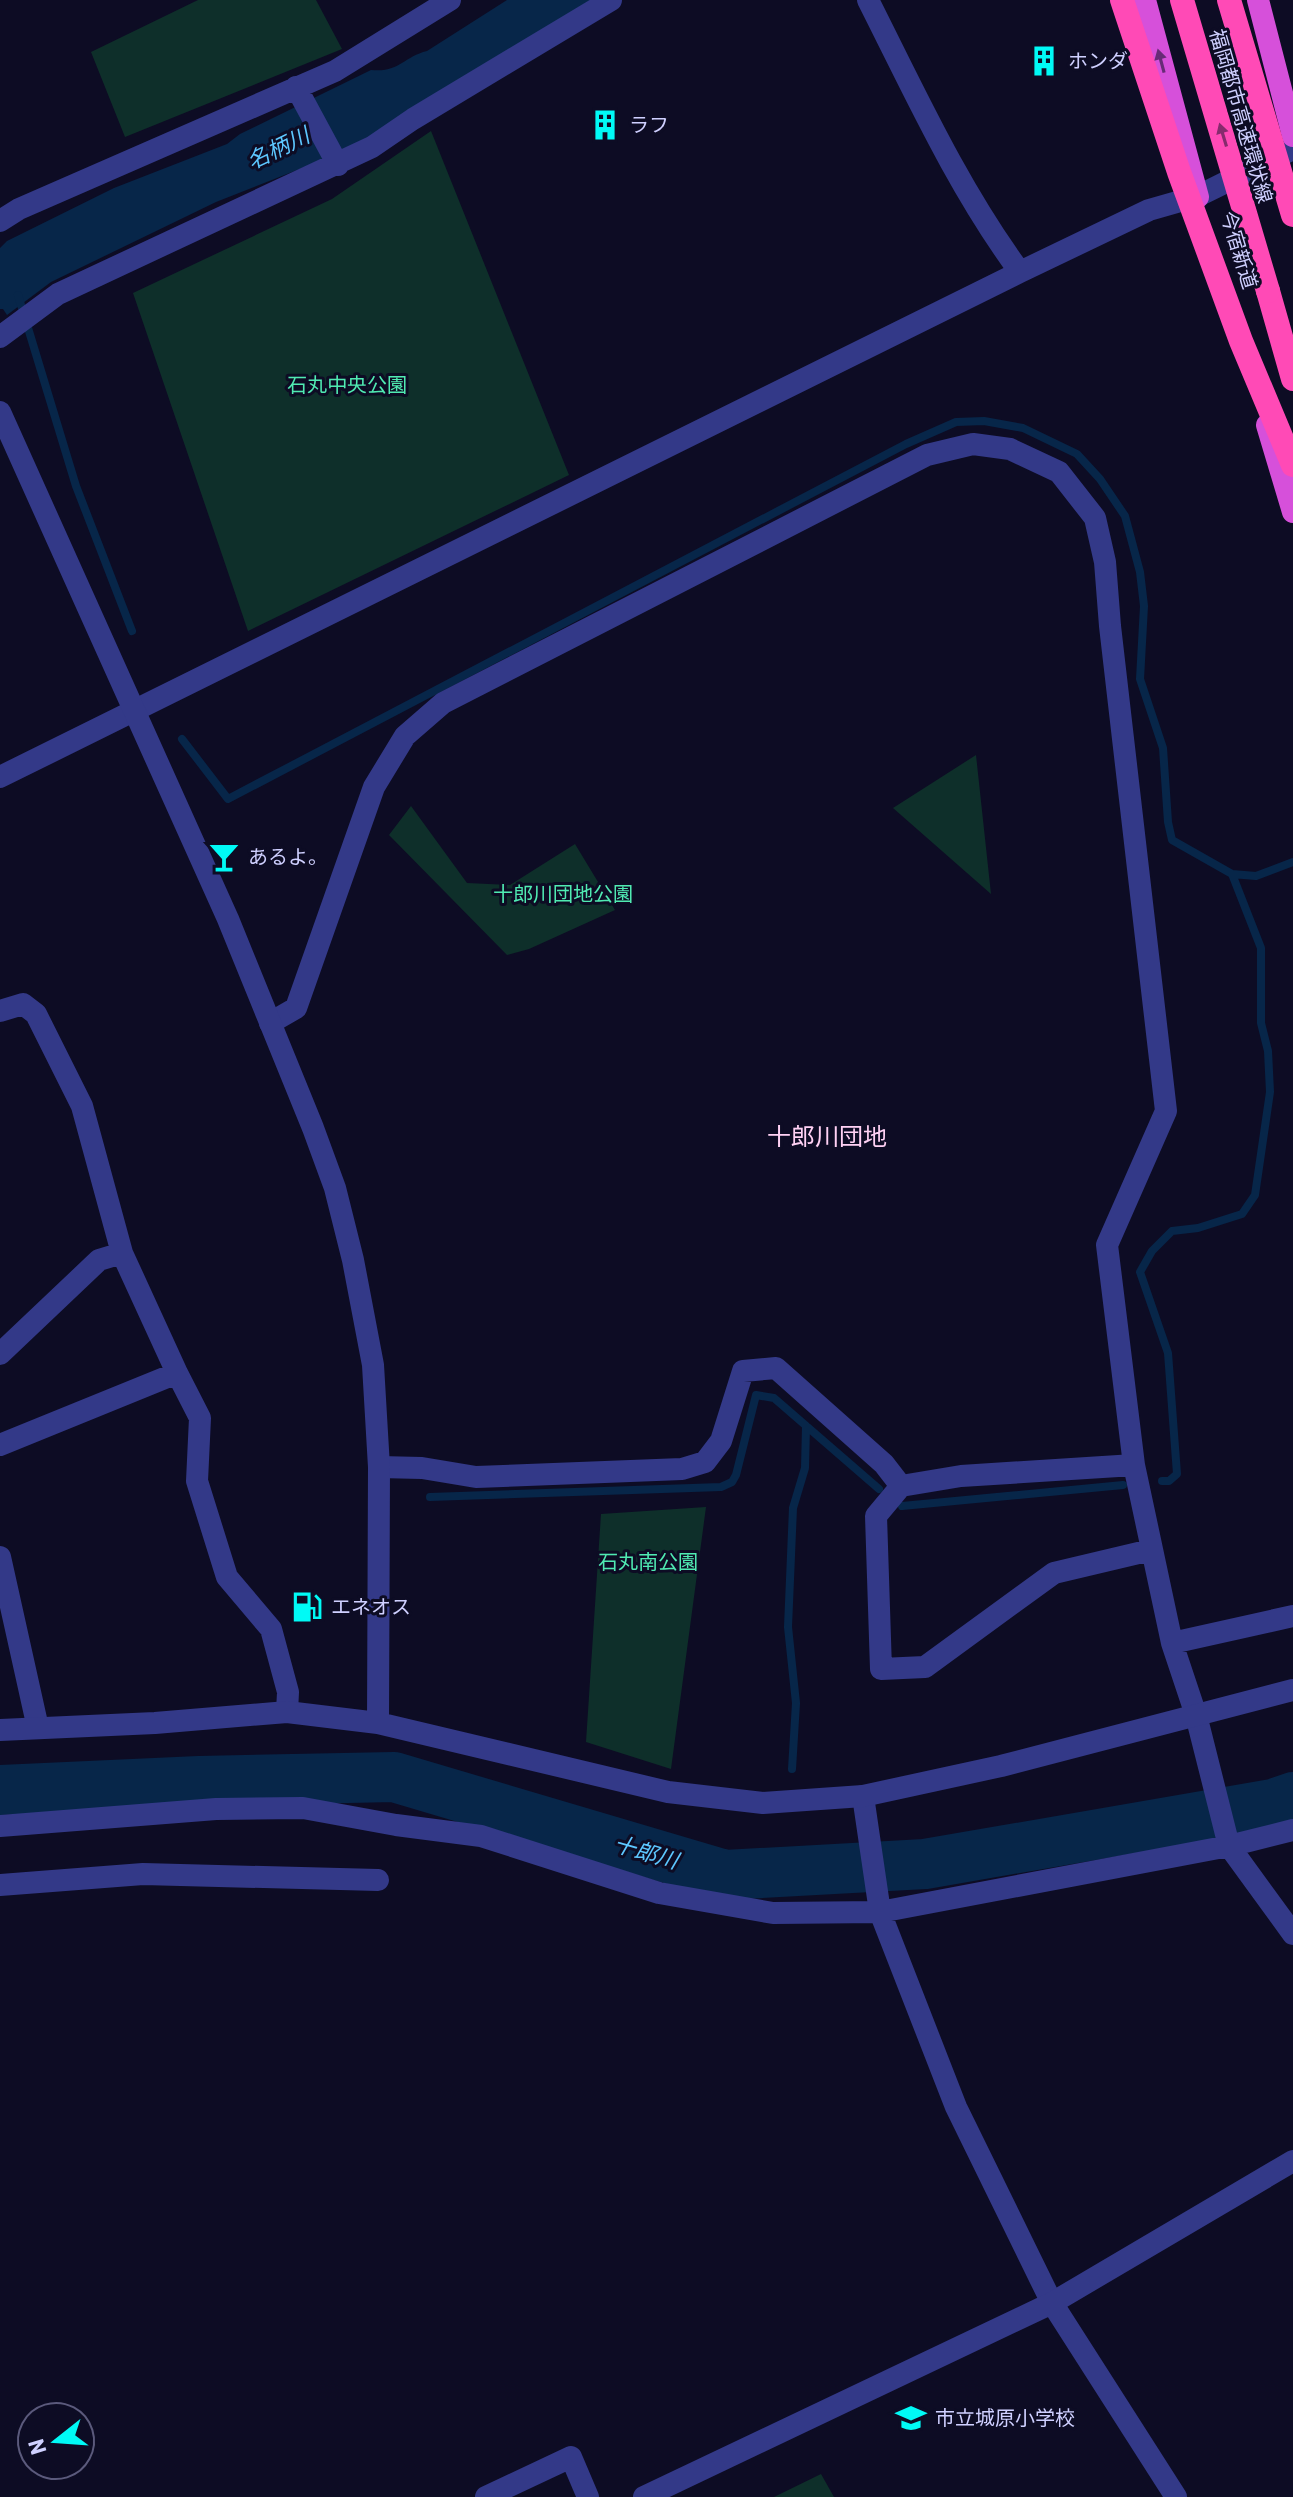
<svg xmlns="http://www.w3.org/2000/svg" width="1293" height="2497" font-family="Barlow,'Noto Sans JP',sans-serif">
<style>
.green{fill:#0e2f2a}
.water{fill:#072649}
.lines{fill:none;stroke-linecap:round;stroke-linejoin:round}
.stream{stroke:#072649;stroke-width:8}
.river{stroke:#072649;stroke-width:50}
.minor{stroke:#333988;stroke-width:22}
.tertiary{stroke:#333988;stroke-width:22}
.trunk{stroke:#d650da;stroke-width:22}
.motorway{stroke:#ff4ab6;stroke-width:24}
.motorway-bridge{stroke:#ff4ab6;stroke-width:24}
.oneway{fill:#672b76}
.oneway2{fill:#862b6d}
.labels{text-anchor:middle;stroke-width:6;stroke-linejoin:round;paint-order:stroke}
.poi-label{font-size:20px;fill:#cfd0ff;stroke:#0d0c24;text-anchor:start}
.street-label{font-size:20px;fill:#cfd0ff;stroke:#0d0c24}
.park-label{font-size:20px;fill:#50eab2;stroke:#0d0c24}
.water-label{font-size:22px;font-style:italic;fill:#5dc7ff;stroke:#0d0c24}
.quarter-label{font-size:24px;fill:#ffd1f4;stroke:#0d0c24}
</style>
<rect width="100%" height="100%" fill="#0d0c24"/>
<path class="green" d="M198,0h118l26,49 -217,88 -34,-85z
M431,131l138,344 -321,156 -115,-338 199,-94z
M976,755l15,139 -98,-86z
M411,806l56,77 43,2 65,-41 40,66 -86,39 -22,6 -118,-120z
M706,1507l-35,262 -85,-27 15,-228z
M821,2474l13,23h-61h1z"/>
<path class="water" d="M507,0h88l-211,130 -64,31 -104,41 -165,80 -44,33 -4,-6h-3v-61l7,-7 107,-53 113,-44 13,-10 131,-64c28,3 32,-13 56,-19z"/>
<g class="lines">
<path class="stream" d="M18,295l58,191 56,145
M182,739l46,60 678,-355 50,-22 28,-1 39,7 54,26 23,25 25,37 15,56 4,34 -4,73 23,69 5,74 4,18 60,34 24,2 37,-14
M1162,1481h7l8,-7 -9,-121 -28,-81 12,-21 20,-20 26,-3 44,-14 13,-19 15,-103 -2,-41 -7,-28v-75l-29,-74
M430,1497l291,-10 11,-5 4,-7 20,-80 18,3 105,91
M902,1506l221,-21
M792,1769l4,-66 -8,-76 5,-119 12,-40 1,-42"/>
<path class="river" d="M0,1790l199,-9 195,-4 331,98 200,-11 348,-60 20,-7"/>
<path class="minor" d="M868,0c47,93 90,188 152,272
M296,87l42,78
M0,221l19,-12 316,-138 115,-71
M0,337l58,-43 314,-147 41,-28 198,-119
M0,777l1020,-505 129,-62 49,-14
M0,1011l23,-7 13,10 46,92 40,147 55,120
M270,1023l26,-15 78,-221 31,-51 38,-33 484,-248 46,-11 37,5 49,23 36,46 10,44 5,64 56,485 -59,134 27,220 38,178 24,72 33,131 64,88
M0,1354l99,-94 23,-7
M0,1445l177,-72 23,45 -3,63 30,96 44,52 17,63 -1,20
M379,1467l43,1 54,9 206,-8 23,-7 16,-21 22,-70 33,-3 108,96 17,22 60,-10 173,-11
M901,1486l-25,30 5,153 44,-2 129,-94 97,-23
M0,1557l38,171
M1172,1643l121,-27
M863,1796l17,116 76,195 96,196
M0,1826l216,-17 87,-1 93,17 85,11 178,57 114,20 107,-1 349,-66 64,-16
M486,2497l85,-40 17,40"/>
<path class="tertiary" d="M1198,196l95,-47
M0,412l228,507 85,209 22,60 18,72 20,105 6,102 -1,256
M0,1730l155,-7 132,-11 91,11 290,69 95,11 100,-7 138,-30 292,-76
M0,1885l143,-11 235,6
M1052,2303l124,194
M644,2497l408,-194 241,-142"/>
<path class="trunk" d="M1145,0l53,197
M1258,0l35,136
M1267,425l26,87"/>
<path class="motorway" d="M1268,291l25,88"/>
<path class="motorway-bridge" d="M1122,0l57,172 62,169 52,124
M1182,0l86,291
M1229,0l64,215"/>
</g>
<defs><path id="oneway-solid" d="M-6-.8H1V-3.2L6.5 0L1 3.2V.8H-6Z" transform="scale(2)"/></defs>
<use class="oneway" href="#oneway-solid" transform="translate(1161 61) rotate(-105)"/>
<use class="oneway2" href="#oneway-solid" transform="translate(1223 135) rotate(-107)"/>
<defs>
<g id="building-bare" transform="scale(2.4)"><path d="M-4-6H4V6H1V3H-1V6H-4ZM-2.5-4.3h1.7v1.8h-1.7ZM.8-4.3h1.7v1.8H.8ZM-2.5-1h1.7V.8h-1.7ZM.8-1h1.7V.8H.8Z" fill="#00faf6" stroke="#0d0c24" stroke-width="2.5" paint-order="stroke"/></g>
<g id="bar-bare" transform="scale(2.4)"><path d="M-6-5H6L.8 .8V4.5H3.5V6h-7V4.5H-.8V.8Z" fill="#00faf6" stroke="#0d0c24" stroke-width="2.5" paint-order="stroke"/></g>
<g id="fuel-bare" transform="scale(2.4)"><path d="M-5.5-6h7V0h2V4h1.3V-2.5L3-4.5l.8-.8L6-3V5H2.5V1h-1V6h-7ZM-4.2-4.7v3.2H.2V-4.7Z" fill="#00faf6" stroke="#0d0c24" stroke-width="2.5" paint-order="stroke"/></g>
<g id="school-bare" transform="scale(2.4)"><path d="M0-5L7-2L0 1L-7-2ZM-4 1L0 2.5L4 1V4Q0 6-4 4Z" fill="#00faf6" stroke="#0d0c24" stroke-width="2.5" paint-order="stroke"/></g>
</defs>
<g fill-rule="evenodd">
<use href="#building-bare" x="1044" y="61"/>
<use href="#building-bare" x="605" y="125"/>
<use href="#bar-bare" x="224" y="857"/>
<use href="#fuel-bare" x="307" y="1607"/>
<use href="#school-bare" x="911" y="2418"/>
</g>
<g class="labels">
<g class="poi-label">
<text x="1068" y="68">ホンダ</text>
<text x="629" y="132">ラフ</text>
<text x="248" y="864">あるよ。</text>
<text x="331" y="1614">エネオス</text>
<text x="935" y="2425">市立城原小学校</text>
</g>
<g class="street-label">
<text transform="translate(1241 116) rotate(74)" y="7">福岡都市高速環状線</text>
<text transform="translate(1239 250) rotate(73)" y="7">今宿新道</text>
</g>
<g class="park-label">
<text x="347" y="392">石丸中央公園</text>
<text x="563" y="901">十郎川団地公園</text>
<text x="648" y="1569">石丸南公園</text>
</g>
<g class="water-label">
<text transform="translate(278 148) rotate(-26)" y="8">名柄川</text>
<text transform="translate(646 1852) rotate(16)" y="8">十郎川</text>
</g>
<g class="quarter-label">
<text x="827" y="1145">十郎川団地</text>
</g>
</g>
<g transform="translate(56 2441) rotate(253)"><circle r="38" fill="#0d0c24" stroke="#5b5a7c" stroke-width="2"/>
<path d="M0-6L14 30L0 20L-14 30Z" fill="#00faf6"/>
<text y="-12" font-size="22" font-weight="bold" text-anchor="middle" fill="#cfd0ff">N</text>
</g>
</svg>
